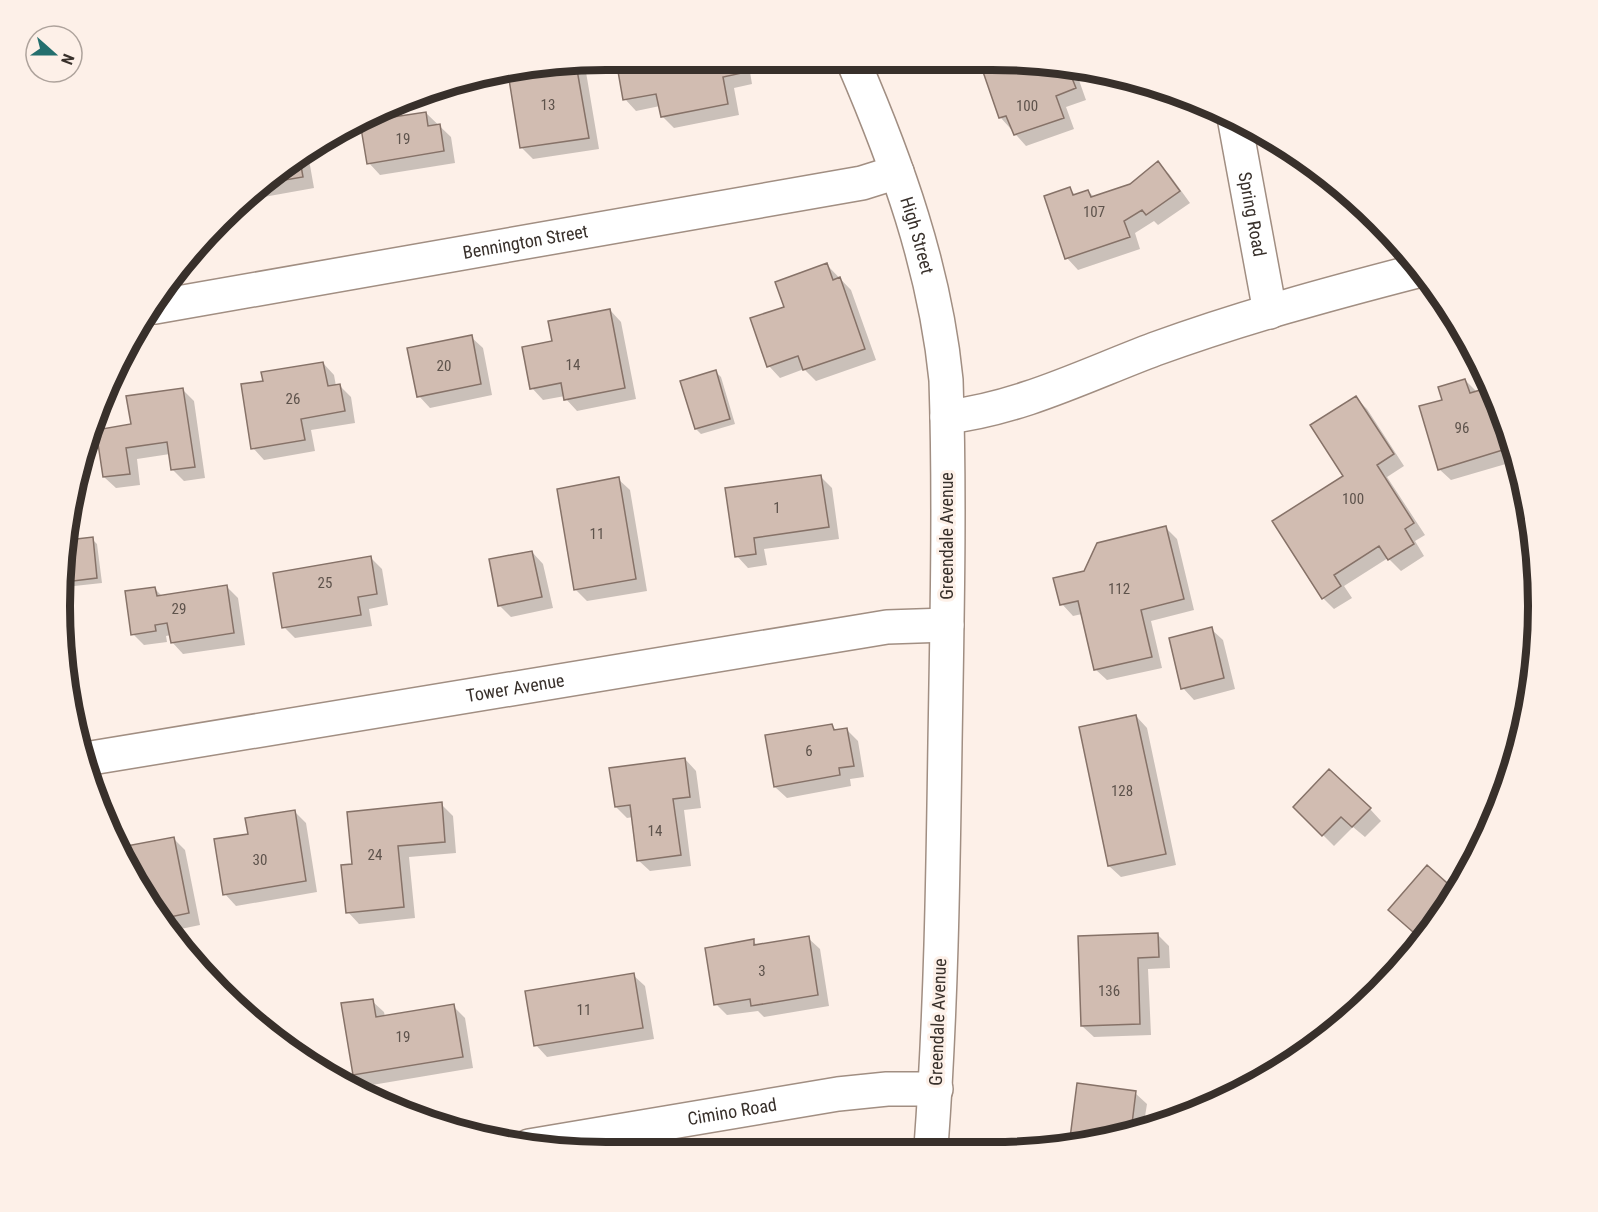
<svg xmlns="http://www.w3.org/2000/svg" width="1598" height="1212" font-family="'Roboto Condensed',sans-serif">
<style>
.shadow{fill:#0003}
.building{fill:#d1bcb1;stroke:#867268;stroke-width:1.5}
.lines{fill:none;stroke-linecap:round;stroke-linejoin:round}
.minor-casing{stroke:#a18e82;stroke-width:36}
.minor{stroke:#fff;stroke-width:33}
.labels{text-anchor:middle;stroke-width:6;stroke-linejoin:round;paint-order:stroke}
.number-label{font-size:15px;fill:#5e534c}
.street-label{font-size:18px;fill:#38302b;stroke:#fdf0e8}
.rim{fill:none;stroke:#38302b;stroke-width:8}
</style>
<rect width="100%" height="100%" fill="#fdf0e8"/>
<path class="shadow" d="M620,60h33l3,3 17,-3h75l4,24 -18,4 5,27 -65,13 -12,-12 -2,-10 -24,5 -11,-12z
M1027,61l48,8 11,31 -20,7 8,22 -48,17 -25,-28z
M578,64l8,8 13,77 -66,10 -11,-11 -13,-75z
M426,113l25,24 4,26 -75,12 -11,-12z
M308,154l6,34 -61,11z
M1158,163l11,11 21,29 -32,22 -4,-4 -19,12 5,16 -62,21 -11,-12 3,-69 6,7 12,-5 7,7 36,-13z
M827,265l24,25 25,70 -60,21 -12,-12 -24,9 -11,-12 17,-58z
M610,310l11,12 15,77 -59,12 -11,-12 -1,-3 -22,4 -11,-12 22,-46z
M471,337l12,11 9,47 -62,13 -11,-12z
M323,363l11,12 2,11 3,-1 12,12 4,26 -44,7 4,21 -51,9 -11,-12 12,-66z
M716,372l5,5 14,47 -34,10 -5,-5z
M1465,380l12,12 10,-3 10,11 19,61 -65,19 -12,-11 5,-68z
M182,389l12,12 11,77 -21,3 -11,-11 -3,-16 -33,5 3,26 -24,3 -12,-11 28,-52z
M1356,398l11,11 37,57 -17,11 38,58 -10,6 9,15 -23,15 -13,-13 -44,28 8,12 -18,11 -11,-11 22,-122z
M820,476l12,12 7,51 -75,10 3,16 -19,3 -11,-12 -10,-66z
M618,479l12,11 17,101 -60,10 -12,-12z
M1166,528l11,11 17,71 -43,11 11,47 -55,12 -12,-11 -13,-55 -9,2 -11,-12 23,-32z
M92,539l5,5 5,39 -37,4 3,-46z
M532,552l11,12 10,44 -42,9 -11,-11z
M371,558l11,11 6,36 -19,4 3,17 -77,12 -11,-11z
M227,587l11,11 7,47 -62,9 -11,-12 -1,-7 -5,1 1,6 -23,3 -11,-11 21,-46 9,9z
M63,614l11,54 -7,2 -6,-29z
M1211,629l12,11 12,49 -41,11 -11,-12z
M1136,716l11,12 29,137 -55,12 -12,-11z
M832,726l5,5 9,-2 12,12 6,36 -14,2 1,7 -64,12 -12,-11z
M685,759l11,12 5,37 -17,2 7,56 -41,5 -12,-11 -5,-43 -6,1 -11,-11z
M441,804l12,12 3,37 -47,4 6,61 -56,6 -11,-12 6,-47z
M1295,807l75,2 11,12 -16,16 -12,-10 -19,19z
M294,811l12,12 11,69 -81,14 -11,-12 25,-59z
M173,838l12,12 15,75 -29,6 -19,-21z
M1158,935l11,11 1,22 -22,1 3,66 -57,2 -12,-11 -2,-88z
M808,938l12,11 9,57 -65,11 -6,-6 -31,4 -11,-11 37,-63 5,5z
M633,975l12,11 9,53 -107,18 -11,-12z
M372,1001l12,11 1,5 68,-11 12,12 8,50 -107,18 -12,-12z
M1135,1093l12,11 -4,25 -73,17z"/>
<path class="building" d="M616,60h33l1,3 15,-3h75l2,13 -19,4 5,27 -67,13 -5,-23 -33,6z
M994,61h33l41,7 8,20 -20,8 8,22 -50,17 -8,-19 -7,2 -18,-52z
M576,64l13,74 -69,10 -12,-75z
M426,112l2,14 12,-2 4,27 -77,13 -7,-42z
M300,160l3,17 -30,5z
M1158,161l22,30 -34,24 -4,-5 -18,11 6,16 -65,22 -21,-63 26,-9 3,8 15,-5 3,7 39,-13z
M827,263l6,17 7,-3 25,72 -62,21 -5,-14 -31,11 -17,-49 34,-11 -9,-25z
M610,309l15,79 -61,12 -3,-17 -31,6 -8,-42 30,-6 -4,-20z
M472,335l9,49 -64,13 -10,-49z
M323,362l5,24 12,-2 5,27 -44,8 4,21 -54,9 -10,-65 22,-3 -2,-9z
M716,370l14,49 -35,10 -15,-48z
M1465,379l5,14 17,-5 19,61 -68,21 -19,-64 23,-6 -4,-13z
M183,388l12,79 -24,3 -4,-28 -41,6 4,26 -27,3 -7,-47 35,-6 -5,-28z
M1356,396l38,58 -17,11 37,58 -9,6 9,15 -26,16 -9,-14 -45,29 7,11 -19,13 -50,-78 71,-45 -33,-51z
M821,475l8,52 -75,11 2,16 -21,3 -10,-69z
M619,477l17,102 -62,11 -17,-101z
M1527,497l5,44 -4,1 -12,-42z
M1166,526l18,73 -43,11 11,47 -58,13 -16,-69 -18,4 -7,-27 31,-7 13,-28z
M93,537l4,41 -32,4 3,-42z
M532,551l10,46 -44,9 -9,-47z
M371,556l6,38 -19,3 3,18 -79,13 -9,-55z
M227,585l7,48 -63,10 -4,-20 -12,2 1,6 -25,4 -6,-44 30,-4 2,9z
M1212,627l12,51 -43,11 -12,-51z
M1136,715l30,139 -58,12 -29,-139z
M832,724l2,6 13,-2 7,38 -15,2 1,7 -66,12 -9,-52z
M685,758l5,39 -17,2 8,56 -44,6 -7,-56 -15,2 -6,-39z
M1329,769l42,39 -19,19 -11,-10 -19,19 -29,-29z
M442,802l3,40 -47,4 6,61 -58,6 -5,-48 11,-1 -5,-52z
M295,810l11,71 -83,14 -9,-56 34,-5 -3,-16z
M174,837l15,76 -28,6 -9,-9 -31,-63z
M1427,865l29,26 -10,18 -25,30 -33,-29z
M1158,933l1,24 -21,1 2,66 -59,2 -3,-90z
M809,936l9,59 -67,11 -1,-7 -36,6 -9,-57 49,-9v6z
M634,973l9,55 -109,18 -9,-55z
M373,999l3,18 78,-13 9,53 -110,18 -12,-72z
M1077,1083l59,8 -5,41 -62,14z"/>
<g class="lines">
<g class="minor-casing">
<g id="minor">
<path id="s1" d="M853,61c44,102 82,207 93,319 4,121 1,242 -1,363 -2,135 -4,270 -14,404"/>
<path id="s2" d="M1234,117l36,195"/>
<path id="s3" d="M155,307l707,-124 35,-11"/>
<path d="M947,417c74,-9 139,-42 208,-68 85,-31 173,-55 262,-78"/>
<path id="s4" d="M85,759l778,-128 24,-4 60,-2"/>
<path id="s5" d="M529,1146l309,-52 49,-5h49"/>
</g>
</g>
<use href="#minor" class="minor"/>
</g>
<g class="labels">
<g class="number-label">
<text x="548" y="110">13</text>
<text x="1027" y="111">100</text>
<text x="403" y="144">19</text>
<text x="1094" y="217">107</text>
<text x="573" y="370">14</text>
<text x="444" y="371">20</text>
<text x="293" y="404">26</text>
<text x="1462" y="433">96</text>
<text x="1353" y="504">100</text>
<text x="777" y="513">1</text>
<text x="597" y="539">11</text>
<text x="325" y="588">25</text>
<text x="1119" y="594">112</text>
<text x="179" y="614">29</text>
<text x="809" y="756">6</text>
<text x="1122" y="796">128</text>
<text x="655" y="836">14</text>
<text x="375" y="860">24</text>
<text x="260" y="865">30</text>
<text x="762" y="976">3</text>
<text x="1109" y="996">136</text>
<text x="584" y="1015">11</text>
<text x="403" y="1042">19</text>
</g>
<g class="street-label">
<text dy="6" stroke="none"><textPath href="#s2" startOffset="99">Spring Road</textPath></text>
<text dy="6" stroke="none"><textPath href="#s1" startOffset="186">High Street</textPath></text>
<text dy="6" stroke="none"><textPath href="#s3" startOffset="376">Bennington Street</textPath></text>
<text transform="translate(947 536) rotate(-90)" y="6">Greendale Avenue</text>
<text dy="6" stroke="none"><textPath href="#s4" startOffset="436">Tower Avenue</textPath></text>
<text transform="translate(938 1022) rotate(-88)" y="6">Greendale Avenue</text>
<text dy="6" stroke="none"><textPath href="#s5" startOffset="206">Cimino Road</textPath></text>
</g>
</g>
<path d="M0 0H1598V1212H0ZM606 70H992A536 536 0 0 1 1528 606V606A536 536 0 0 1 992 1142H606A536 536 0 0 1 70 606V606A536 536 0 0 1 606 70Z" fill="#fdf0e8" fill-rule="evenodd"/>
<path class="rim" d="M606 70H992A536 536 0 0 1 1528 606V606A536 536 0 0 1 992 1142H606A536 536 0 0 1 70 606V606A536 536 0 0 1 606 70Z"/>
<g transform="translate(54 54) rotate(111)"><circle r="28" fill="#fdf0e8" stroke="#aea39c" stroke-width="1.5"/>
<path d="M0-4.5L10 22L0 15L-10 22Z" fill="#246f6e"/>
<text y="-9" font-size="16" font-weight="bold" text-anchor="middle" fill="#38302b">N</text>
</g>
</svg>
